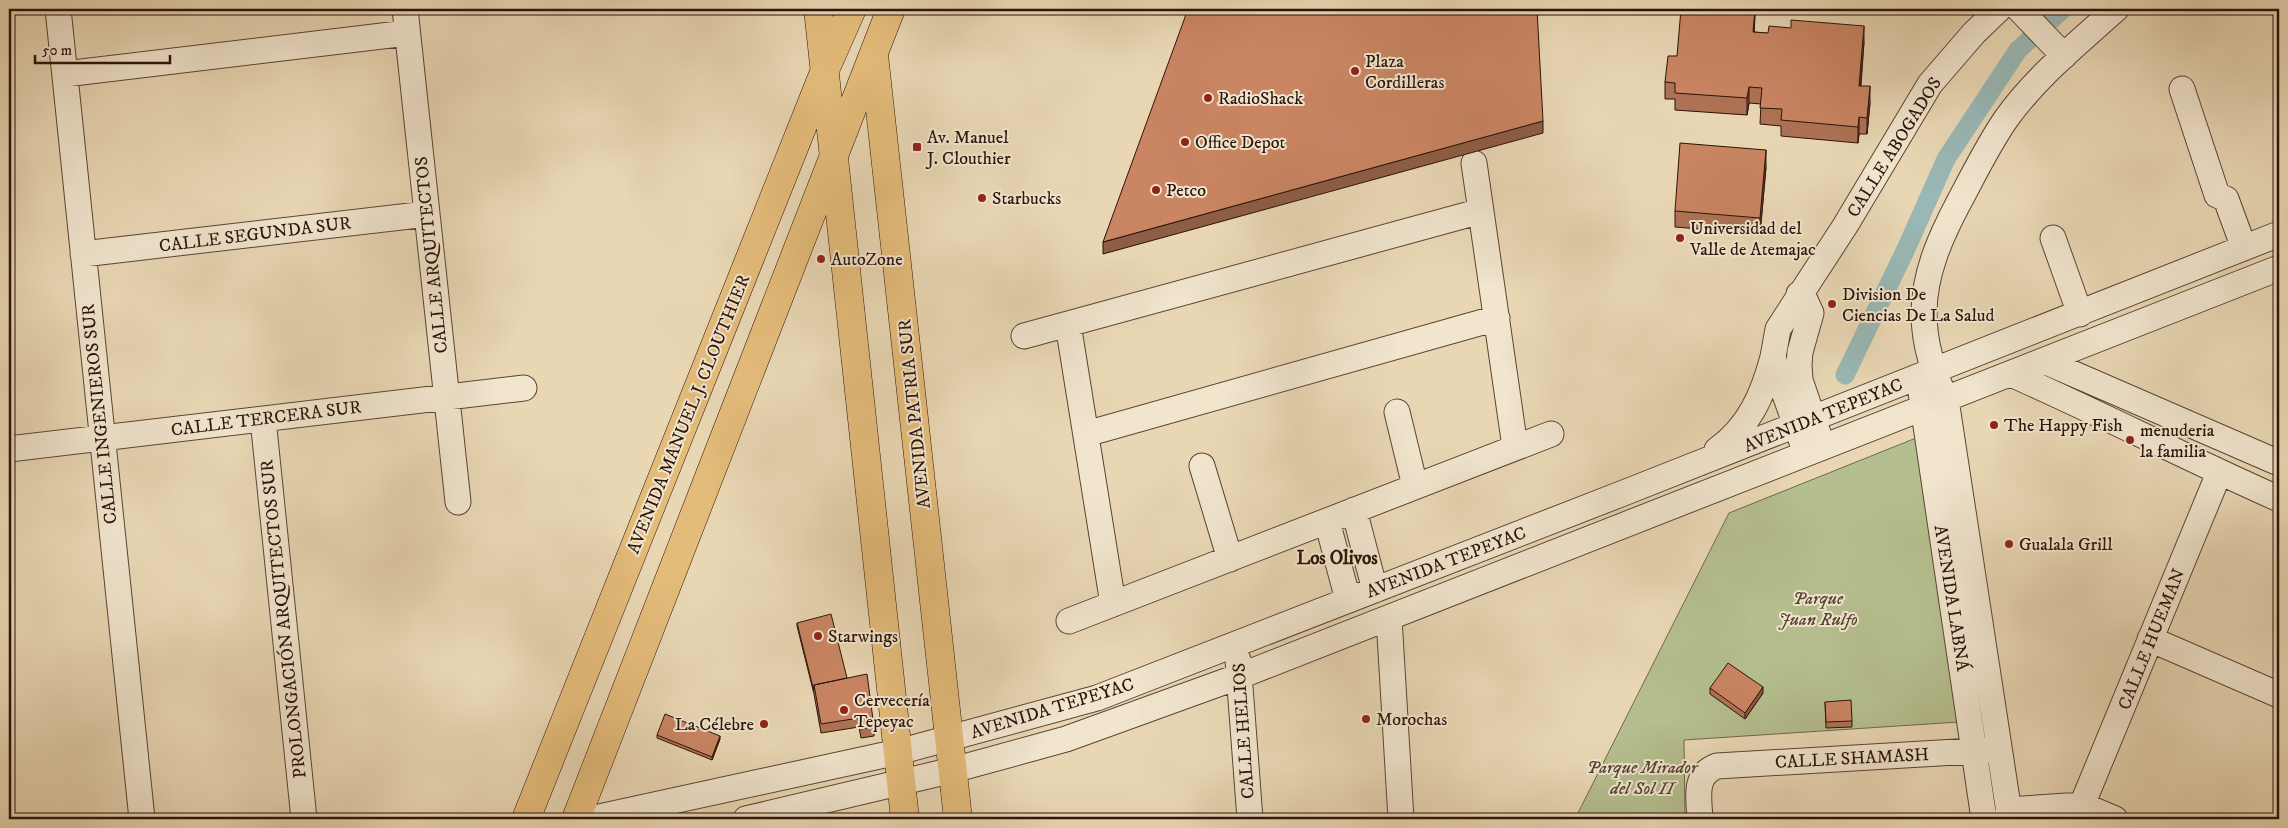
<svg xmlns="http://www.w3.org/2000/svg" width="2288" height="828" font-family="'IM FELL DW Pica',serif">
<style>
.green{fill:#b5be8e;stroke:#70684c}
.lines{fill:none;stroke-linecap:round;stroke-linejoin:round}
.canal{stroke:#99b8b5;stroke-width:19}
.minor-casing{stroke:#5a4434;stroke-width:27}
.major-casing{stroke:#2b130a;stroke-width:29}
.minor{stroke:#f1e5ce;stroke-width:25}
.major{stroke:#e4bc7a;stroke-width:28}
.wall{fill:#ae7255;stroke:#2b130a}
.shaded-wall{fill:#8d5d45;stroke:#2b130a}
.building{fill:#ca8563;stroke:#2b130a}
.poi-dot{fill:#8f2418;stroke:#f1e5ce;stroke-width:2}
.labels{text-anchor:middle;stroke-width:4;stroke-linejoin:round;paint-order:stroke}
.poi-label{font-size:18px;fill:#2b130a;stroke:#f1e5ce;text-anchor:start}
.street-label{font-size:18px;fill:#2b130a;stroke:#f1e5ce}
.park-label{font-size:18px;font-style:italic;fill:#544632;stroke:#f1e5ce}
.neighbourhood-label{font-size:19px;font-weight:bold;fill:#2b130a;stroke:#f1e5ce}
</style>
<rect width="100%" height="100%" fill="#e9d7b4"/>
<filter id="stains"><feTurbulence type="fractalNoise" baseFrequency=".004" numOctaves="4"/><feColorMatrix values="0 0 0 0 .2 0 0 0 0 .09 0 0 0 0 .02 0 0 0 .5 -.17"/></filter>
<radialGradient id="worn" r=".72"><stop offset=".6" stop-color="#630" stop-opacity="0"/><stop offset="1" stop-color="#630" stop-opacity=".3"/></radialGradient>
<path class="green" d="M1916,438l43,284 -275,18 1,79h-110l154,-306z"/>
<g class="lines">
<path class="canal" d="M1845,375l61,-126 40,-90 72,-109 45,-41"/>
<g class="minor-casing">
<path id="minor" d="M58,9l84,810
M405,9l53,493
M2019,9l45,47
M65,74l342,-41
M2182,89l35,106 9,4 18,49
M1474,163l41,284
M2053,238l27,76
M83,254l344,-40
M1799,294l6,6 6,13 -11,39 -1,13 1,15 18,53
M1068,324l45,280
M1024,336l457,-125
M2044,361l235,102
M2011,374c90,40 178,85 268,125
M1921,392l63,427
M1397,412l18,74
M263,419l41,400
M1086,434l411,-116
M1802,442l-23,-64 -6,-21 5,-28 67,-103 85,-142 44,-51 25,-24
M9,449l515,-61
M1717,450c32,-23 46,-55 56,-93
M1202,466l28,93
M1354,510l21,80
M1327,521l21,79
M1389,618l12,201
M1069,621l482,-187
M2150,639l129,56
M1238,660l12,159
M2082,805l137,-332
M2008,810l74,-5 33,14
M590,819l308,-67 199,-54 524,-204 658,-260
M746,819l207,-49 113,-31 174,-63 1039,-408
M1700,819c-1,-21 -7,-44 17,-53l273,-16
M2010,819l-64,-419c-13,-29 -22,-56 -22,-87 0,-40 17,-77 35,-111 15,-28 29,-57 47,-83 30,-42 72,-76 110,-110"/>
</g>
<g class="major-casing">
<path id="major" d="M818,9l87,810
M874,55l84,764
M526,819l299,-749 27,-61
M576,819l315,-810"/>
</g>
<use href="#minor" class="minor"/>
<use href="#major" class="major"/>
</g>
<path class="wall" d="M1755,9l-1,23 110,10 -3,44 9,17 -3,31h-8l-1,9 -77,-7v-10l-21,-2 1,-20 -12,-1 -2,12 -72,-5v-11h-10v-17l12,-26z
M1766,167l-6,67 -85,-7v-16z
M797,623l50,55 27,49v9l-13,2 -2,-11 -38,6 -7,-39 -17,-68z
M1710,688l53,5 -18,26 -35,-25z
M1825,702l27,19v6l-26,1z
M657,735l63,4 -8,21 -55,-22z"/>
<path class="shaded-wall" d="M1755,9v8l-2,32v-17z
M1864,26v16l-5,60v-16z
M1870,86v17l-3,31v-16z
M1749,87v16l-2,12v-17z
M1859,117v17l-1,9v-16z
M1543,121v12l-440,121v-12z
M1766,150v17l-6,67v-16z
M1763,687v6l-18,26v-6z
M720,736v3l-8,21v-3z"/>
<path class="building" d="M1188,9h349l6,112 -440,121z
M1681,9h74l-2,23 15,1 1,-7 22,2v-8l73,6 -5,60h11l-3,32 -8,-1 -1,10 -77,-7 1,-11 -22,-1 2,-20 -13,-1 -2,11 -72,-5v-10l-10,-1 3,-26h9z
M1680,143l86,7 -6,68 -85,-7z
M831,614l16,64 -33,7v6l-17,-68z
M1728,663l35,24 -18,26 -35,-25z
M867,674l7,53 -13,2 -2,-11 -38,6 -7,-39z
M1851,700l1,21 -26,1 -1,-20z
M665,714l55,22 -8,21 -55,-22z
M866,813l11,6h-26l10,-2z"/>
<g class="poi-dot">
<circle cx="1355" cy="71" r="5"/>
<circle cx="1208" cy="98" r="5"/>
<circle cx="1185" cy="142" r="5"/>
<rect x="912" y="142" width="10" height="10" rx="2.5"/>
<circle cx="1156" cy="190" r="5"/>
<circle cx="982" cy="198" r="5"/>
<circle cx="1680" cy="238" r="5"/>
<circle cx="821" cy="259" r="5"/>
<circle cx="1832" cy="304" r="5"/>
<circle cx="1994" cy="425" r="5"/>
<circle cx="2130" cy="440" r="5"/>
<circle cx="2009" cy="544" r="5"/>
<circle cx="818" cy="636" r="5"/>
<circle cx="844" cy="710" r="5"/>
<circle cx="1366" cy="719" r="5"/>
<circle cx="764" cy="724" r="5"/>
</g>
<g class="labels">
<g class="poi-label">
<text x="1365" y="67">Plaza<tspan x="1365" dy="21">Cordilleras</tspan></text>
<text x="1218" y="104">RadioShack</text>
<text x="927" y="143">Av. Manuel<tspan x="927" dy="21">J. Clouthier</tspan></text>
<text x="1195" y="148">Office Depot</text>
<text x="1166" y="196">Petco</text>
<text x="992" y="204">Starbucks</text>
<text x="1690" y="234">Universidad del<tspan x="1690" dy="21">Valle de Atemajac</tspan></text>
<text x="831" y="265">AutoZone</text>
<text x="1842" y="300">Division De<tspan x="1842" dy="21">Ciencias De La Salud</tspan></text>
<text x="2004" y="431">The Happy Fish</text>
<text x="2140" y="436">menuderia<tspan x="2140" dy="21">la familia</tspan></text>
<text x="2019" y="550">Gualala Grill</text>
<text x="828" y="642">Starwings</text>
<text x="854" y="706">Cervecería<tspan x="854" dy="21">Tepeyac</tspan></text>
<text x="1376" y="725">Morochas</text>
<text x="754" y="730" text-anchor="end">La Célebre</text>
</g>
<g class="street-label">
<text transform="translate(1894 147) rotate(-58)" y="6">CALLE ABOGADOS</text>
<text transform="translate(255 234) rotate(-7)" y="6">CALLE SEGUNDA SUR</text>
<text transform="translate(431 255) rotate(-96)" y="6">CALLE ARQUITECTOS</text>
<text transform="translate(99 414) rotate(-96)" y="6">CALLE INGENIEROS SUR</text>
<text transform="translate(688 414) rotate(-68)" y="6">AVENIDA MANUEL J. CLOUTHIER</text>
<text transform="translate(914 414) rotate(-96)" y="6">AVENIDA PATRIA SUR</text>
<text transform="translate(1823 415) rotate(-22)" y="6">AVENIDA TEPEYAC</text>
<text transform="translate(266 418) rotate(-7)" y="6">CALLE TERCERA SUR</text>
<text transform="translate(1446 562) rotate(-21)" y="6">AVENIDA TEPEYAC</text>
<text transform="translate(1952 598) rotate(81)" y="6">AVENIDA LABNÁ</text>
<text transform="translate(283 619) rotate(-96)" y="6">PROLONGACIÓN ARQUITECTOS SUR</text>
<text transform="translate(2151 639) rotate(-68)" y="6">CALLE HUEMAN</text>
<text transform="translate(1052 708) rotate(-17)" y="6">AVENIDA TEPEYAC</text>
<text transform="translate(1243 731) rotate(-94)" y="6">CALLE HELIOS</text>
<text transform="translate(1852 758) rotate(-3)" y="6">CALLE SHAMASH</text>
</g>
<g class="park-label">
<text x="1818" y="604">Parque<tspan x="1818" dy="21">Juan Rulfo</tspan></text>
<text x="1642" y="773">Parque Mirador<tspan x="1642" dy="21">del Sol II</tspan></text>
</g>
<g class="neighbourhood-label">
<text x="1337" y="564">Los Olivos</text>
</g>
</g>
<rect width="2288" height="828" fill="none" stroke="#e9d7b4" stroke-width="30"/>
<rect x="10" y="10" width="2268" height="808" fill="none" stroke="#2b130a" stroke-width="2.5"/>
<rect x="15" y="15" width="2258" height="798" fill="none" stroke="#2b130a"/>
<path d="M35 55v8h135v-8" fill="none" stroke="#2b130a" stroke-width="2.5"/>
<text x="42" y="55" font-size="15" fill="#2b130a" stroke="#f1e5ce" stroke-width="4" paint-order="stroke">50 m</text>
<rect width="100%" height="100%" filter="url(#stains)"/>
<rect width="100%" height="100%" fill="url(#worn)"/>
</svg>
